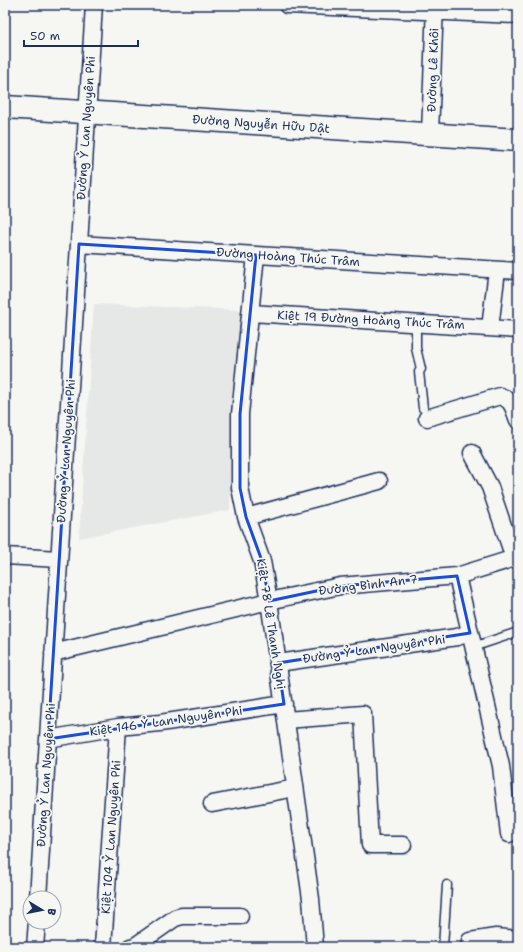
<svg xmlns="http://www.w3.org/2000/svg" width="523" height="952" font-family="'Shantell Sans',sans-serif">
<style>
.built{fill:#e6e7e7}
.lines{fill:none;stroke-linecap:round;stroke-linejoin:round}
.lane-casing{stroke:#1b2f5e;stroke-width:11}
.street-casing{stroke:#1b2f5e;stroke-width:19}
.secondary-casing{stroke:#1b2f5e;stroke-width:25}
.lane{stroke:#f6f6f2;stroke-width:8}
.street{stroke:#f6f6f2;stroke-width:16}
.secondary{stroke:#f6f6f2;stroke-width:22}
.marked{fill:none;stroke:#1d4ed8;stroke-width:3;stroke-linejoin:round}
.labels{text-anchor:middle;stroke-width:3.5;stroke-linejoin:round;paint-order:stroke}
.street-label{font-size:12px;fill:#1b2f5e;stroke:#f6f6f2}
</style>
<rect width="100%" height="100%" fill="#f6f6f2"/>
<filter id="ink" filterUnits="userSpaceOnUse"><feTurbulence type="fractalNoise" baseFrequency=".025" numOctaves="2"/><feDisplacementMap in="SourceGraphic" scale="8" xChannelSelector="R" yChannelSelector="G"/><feConvolveMatrix kernelMatrix="1 2 1 2 8 2 1 2 1" color-interpolation-filters="sRGB"/></filter>
<g filter="url(#ink)">
<path class="built" d="M94,304l148,6 -11,125 -1,75 -151,28z"/>
<g class="lines">
<g class="lane-casing">
<path id="lane" d="M416,323v25l5,21 -2,3 4,36
M473,647l45,-15
M443,947l4,-62"/>
</g>
<g class="street-casing">
<path id="street" d="M287,5l231,10
M430,134l5,-129
M79,244l439,27
M256,255l-16,159v74l6,29 16,44 7,40 42,298 4,48
M251,313l267,17
M490,328l7,-58
M427,418l73,-22c13,4 13,12 18,24
M472,453l18,34 24,71
M246,517l133,-36
M5,556l54,3
M457,576l44,190 8,68
M53,653l216,-52 71,-15 117,-10 61,-19
M278,663l179,-26 13,-4
M286,720l77,-6 7,131h33
M48,739l70,-12 42,-4 124,-19
M212,804l83,-16
M38,898l56,-893
M35,947l2,-25
M103,947l15,-220
M130,947l5,-1 40,-28 7,-2h58
M469,947l1,-6 26,-4 22,2"/>
</g>
<g class="secondary-casing">
<path id="secondary" d="M5,107l513,33"/>
</g>
<use href="#lane" class="lane"/>
<use href="#street" class="street"/>
<use href="#secondary" class="secondary"/>
</g>
</g>
<path class="marked" d="M79,244l177,11 -16,159v74l6,29 16,44 7,40 71,-15 117,-10 13,57 -192,30 6,41 -236,35z"/>
<g class="labels">
<g class="street-label">
<text transform="translate(433 70) rotate(-88)" y="4">Đường Lê Khôi</text>
<text transform="translate(261 124) rotate(4)" y="4">Đường Nguyễn Hữu Dật</text>
<text transform="translate(86 128) rotate(-86)" y="4">Đường Ỷ Lan Nguyên Phi</text>
<text transform="translate(288 257) rotate(4)" y="4">Đường Hoàng Thúc Trâm</text>
<text transform="translate(371 320) rotate(3)" y="4">Kiệt 19 Đường Hoàng Thúc Trâm</text>
<text transform="translate(66 451) rotate(-86)" y="4">Đường Ỷ Lan Nguyên Phi</text>
<text transform="translate(368 585) rotate(-7)" y="4">Đường Bình An 7</text>
<text transform="translate(271 624) rotate(81)" y="4">Kiệt 78 Lê Thanh Nghị</text>
<text transform="translate(374 649) rotate(-8)" y="4">Đường Ỷ Lan Nguyên Phi</text>
<text transform="translate(166 721) rotate(-8)" y="4">Kiệt 146 Ỷ Lan Nguyên Phi</text>
<text transform="translate(46 775) rotate(-86)" y="4">Đường Ỷ Lan Nguyên Phi</text>
<text transform="translate(111 837) rotate(-86)" y="4">Kiệt 104 Ỷ Lan Nguyên Phi</text>
</g>
</g>
<rect width="523" height="952" fill="none" stroke="#f6f6f2" stroke-width="20"/>
<rect x="10" y="10" width="503" height="932" fill="none" stroke="#1b2f5e" stroke-width="1.5" filter="url(#ink)"/>
<g transform="translate(42 910) rotate(100)"><circle r="19" fill="#f6f6f2" stroke="#9ea6b7"/>
<path d="M0-3L7 15L0 10L-7 15Z" fill="#1b2f5e"/>
<text y="-6" font-size="11" font-weight="bold" text-anchor="middle" fill="#1b2f5e">B</text>
</g>
<path d="M24 40v6h114v-6" fill="none" stroke="#1b2f5e" stroke-width="2"/>
<text x="30" y="40" font-size="12" fill="#1b2f5e" stroke="#f6f6f2" stroke-width="3" paint-order="stroke">50 m</text>
</svg>
